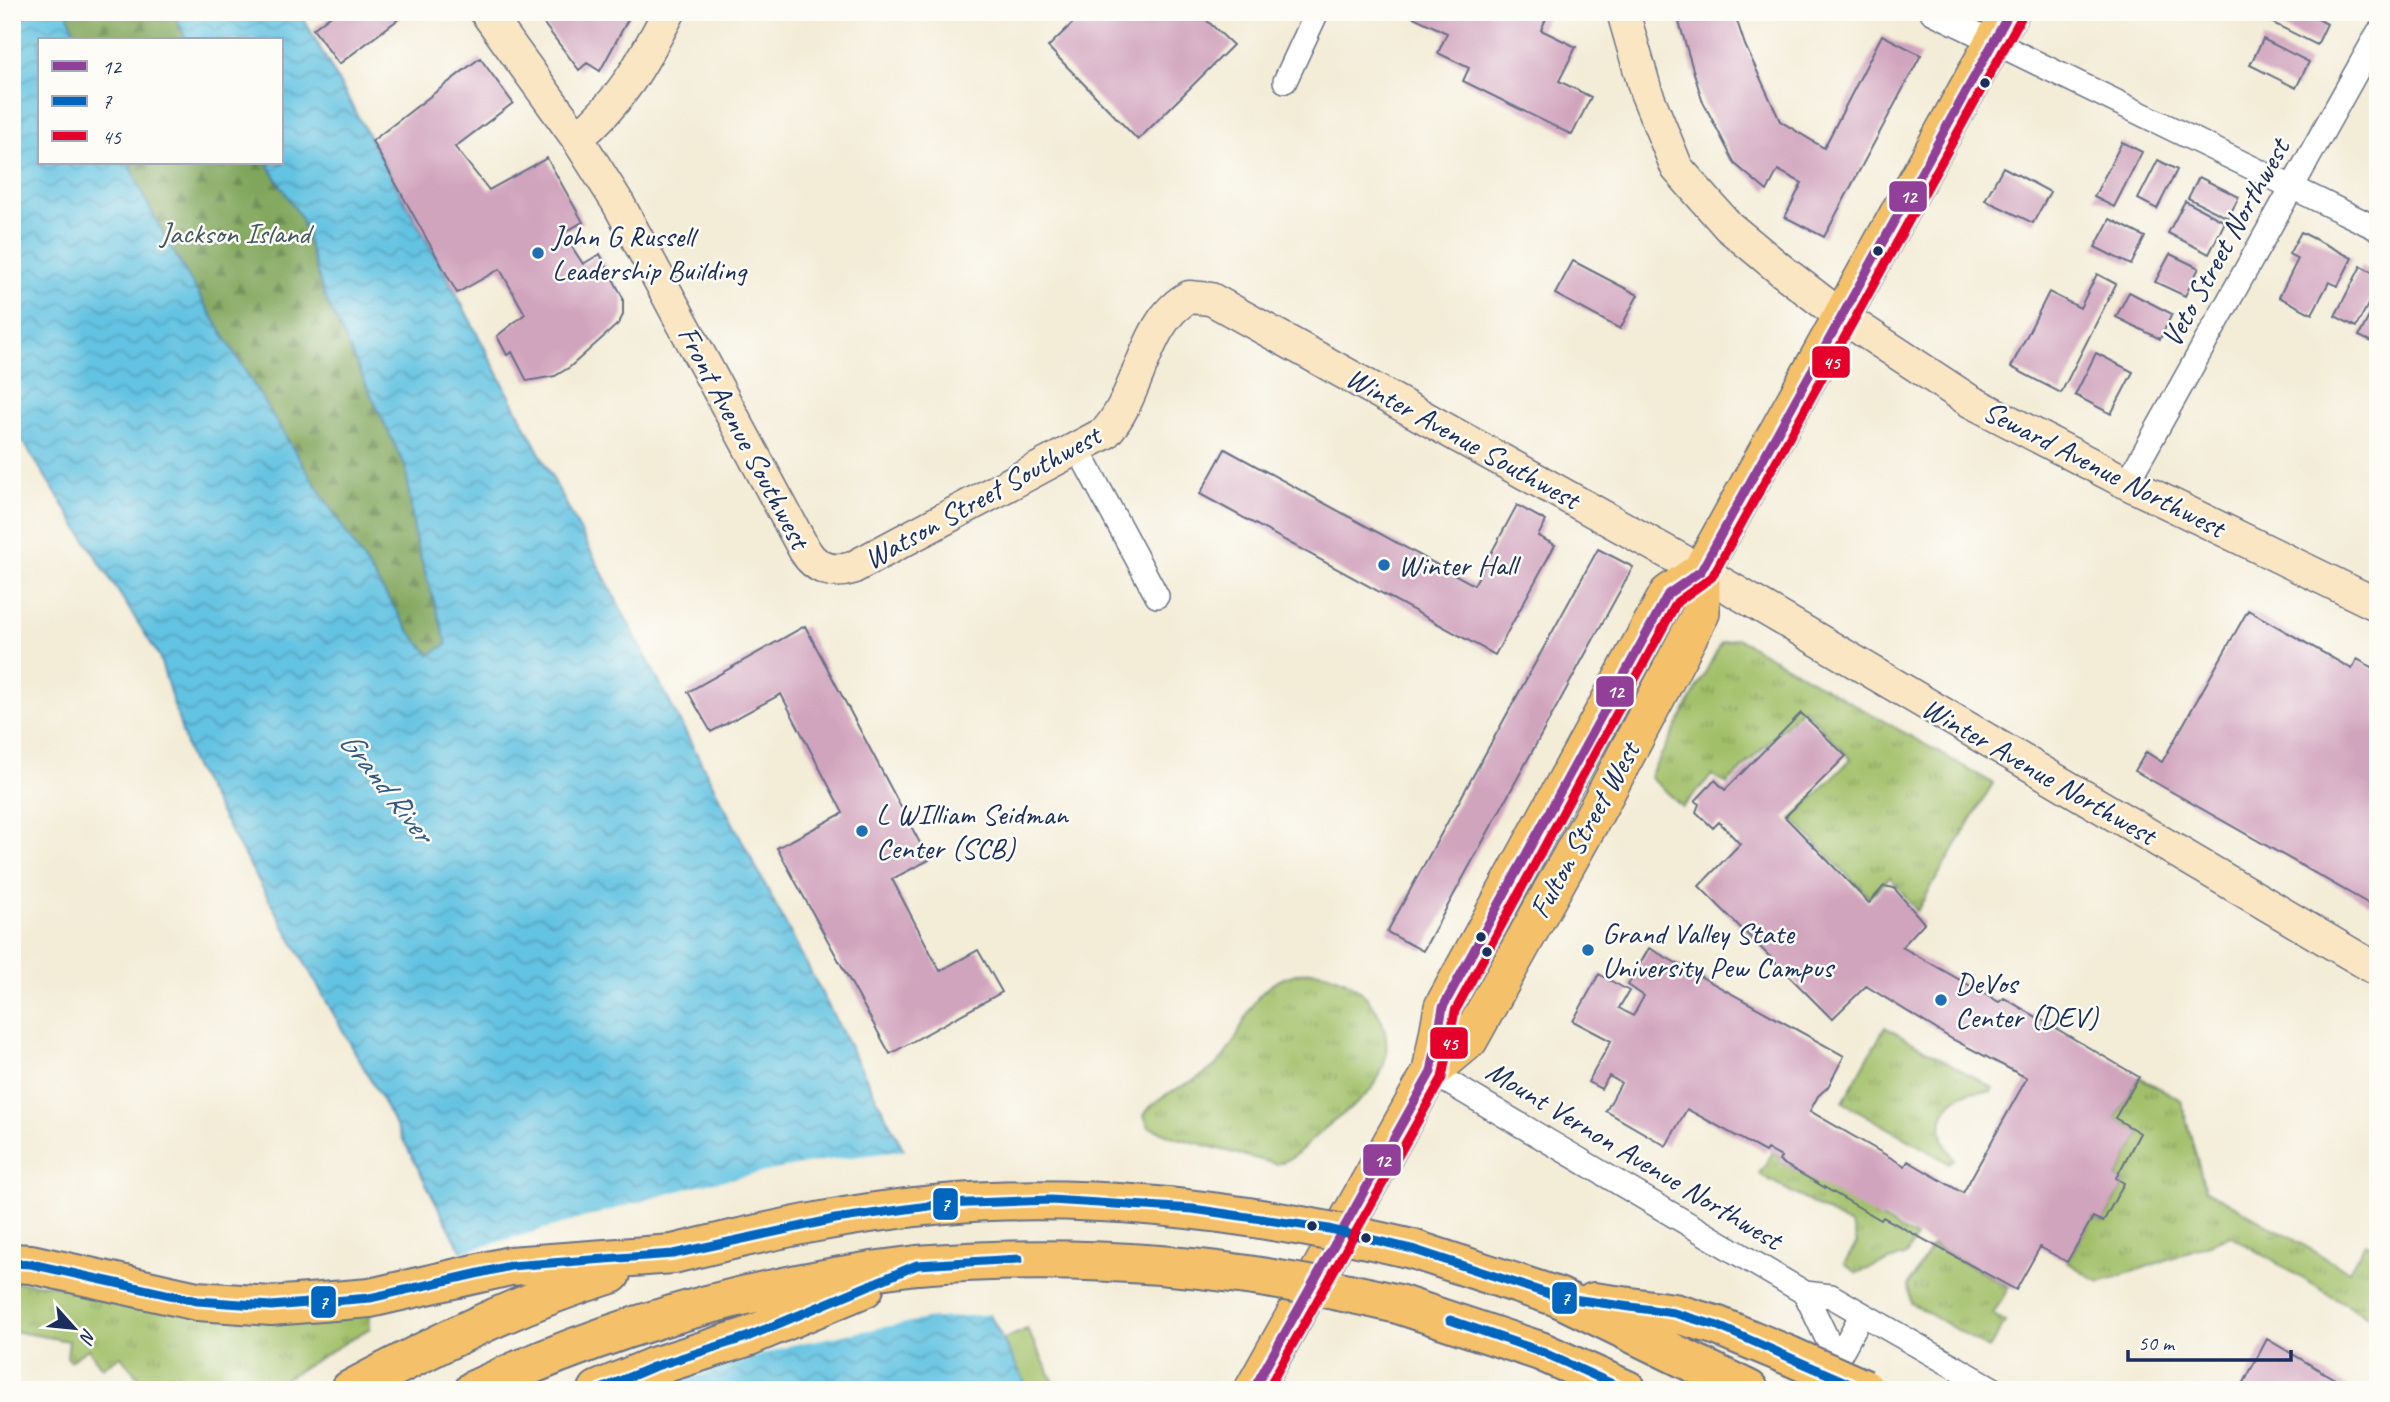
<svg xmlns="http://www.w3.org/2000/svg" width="2390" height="1402" font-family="Caveat,sans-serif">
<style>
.grass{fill:url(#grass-tufts);stroke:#5e7762;stroke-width:2}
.forest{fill:url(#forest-firs);stroke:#4e6a5d;stroke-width:2}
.park{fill:#a1bf67;stroke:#5e7762;stroke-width:2}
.water{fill:url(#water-waves);stroke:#4079a0;stroke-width:2}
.pier{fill:#f3ecd7}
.building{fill:#d1a4be}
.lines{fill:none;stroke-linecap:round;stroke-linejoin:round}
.street-casing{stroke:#677188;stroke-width:26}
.secondary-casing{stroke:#677188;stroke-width:35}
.primary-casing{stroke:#677188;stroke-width:40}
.highway-casing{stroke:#677188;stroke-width:42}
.street{stroke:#fff;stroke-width:23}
.secondary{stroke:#fbe6c4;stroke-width:32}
.primary{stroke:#f4c16b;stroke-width:37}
.highway{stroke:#f4c16b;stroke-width:38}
.highway-bridge-casing{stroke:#677188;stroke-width:42;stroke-linecap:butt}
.highway-bridge{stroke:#f4c16b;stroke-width:38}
.bus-1-casing{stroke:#fdfcf7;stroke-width:14}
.bus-2-casing{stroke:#fdfcf7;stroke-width:14}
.bus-3-casing{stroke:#fdfcf7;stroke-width:14}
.bus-1{stroke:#913f98;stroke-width:9}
.bus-2{stroke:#0065bd;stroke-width:9}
.bus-3{stroke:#e4002b;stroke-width:9}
.bus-dot{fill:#1b2f5e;stroke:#fdfcf7;stroke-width:2.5}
.poi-dot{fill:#1f6fb2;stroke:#fdfcf7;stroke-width:2.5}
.labels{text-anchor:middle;stroke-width:5;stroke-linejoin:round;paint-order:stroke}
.park-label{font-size:30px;fill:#435a61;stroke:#fdfcf7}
.poi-label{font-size:30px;fill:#1b2f5e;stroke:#fdfcf7;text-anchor:start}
.street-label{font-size:30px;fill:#1b2f5e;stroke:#fdfcf7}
.water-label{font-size:32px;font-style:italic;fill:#315b86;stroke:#fdfcf7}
.line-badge{stroke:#fdfcf7;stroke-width:2.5}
.badge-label{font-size:19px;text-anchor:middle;font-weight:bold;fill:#fff}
</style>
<defs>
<pattern id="grass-tufts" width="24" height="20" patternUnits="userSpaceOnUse" patternTransform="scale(1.75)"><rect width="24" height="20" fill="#a1bf67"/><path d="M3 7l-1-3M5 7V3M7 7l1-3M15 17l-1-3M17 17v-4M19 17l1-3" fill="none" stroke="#829c58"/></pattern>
<pattern id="forest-firs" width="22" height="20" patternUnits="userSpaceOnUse" patternTransform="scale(1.75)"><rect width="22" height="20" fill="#80a65c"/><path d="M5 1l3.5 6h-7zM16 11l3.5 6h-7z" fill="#68884f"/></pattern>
<pattern id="water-waves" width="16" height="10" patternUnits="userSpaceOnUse" patternTransform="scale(1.75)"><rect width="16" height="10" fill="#64c3e2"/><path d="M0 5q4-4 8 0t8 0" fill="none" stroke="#529fba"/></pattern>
</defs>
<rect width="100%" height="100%" fill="#fdfcf7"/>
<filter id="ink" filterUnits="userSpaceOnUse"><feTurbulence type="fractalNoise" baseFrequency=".0143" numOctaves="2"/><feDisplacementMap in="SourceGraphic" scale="14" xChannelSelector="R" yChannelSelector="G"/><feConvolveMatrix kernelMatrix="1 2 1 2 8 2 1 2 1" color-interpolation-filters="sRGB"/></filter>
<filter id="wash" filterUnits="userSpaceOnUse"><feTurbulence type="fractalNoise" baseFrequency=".00686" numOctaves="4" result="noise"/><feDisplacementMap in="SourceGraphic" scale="28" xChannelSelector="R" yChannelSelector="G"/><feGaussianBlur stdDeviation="1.57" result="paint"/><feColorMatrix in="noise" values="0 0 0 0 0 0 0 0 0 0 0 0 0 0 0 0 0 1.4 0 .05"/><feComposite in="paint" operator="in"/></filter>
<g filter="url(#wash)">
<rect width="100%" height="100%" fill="#f3ecd7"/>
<path class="grass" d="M1737,638l256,145 -76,128 -27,-34 -21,20 -77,-78 59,-60 -48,-51 -76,76 -15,-9 -30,32 -32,-31 71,-133z
M1312,971c60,5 99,71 57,121 -14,15 -34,27 -50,41 -12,11 -26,28 -43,31l-102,-27 -25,-10 -5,-11c13,-25 49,-30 70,-49 42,-40 24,-86 98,-96z
M1885,1027l108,61 -2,4c-44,-7 -65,32 -37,67l-5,4 -106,-61z
M2139,1077l42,23 24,89 144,82 16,-28 13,7v73l-147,-87c-44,15 -86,34 -132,46l-32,-20 26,-45 10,5 21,-39 -8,-5 24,-45 -25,-15z
M1773,1152l8,5 -1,4 136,77 -10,17 -49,18 -13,-9 13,-21 -5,-17 -93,-52z
M1932,1245l77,42 -16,27 12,8 -16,27 -78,-46 -3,-17z
M12,1282l358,28v18l-104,62h-119l-26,-34 -19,12 -14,-19 -18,12 -3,-4 2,-16 -57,-10z"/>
<path class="forest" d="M67,12h107l12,28h-109z
M129,163h138l34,55 23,77 82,174 9,69 32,106 -17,11 -20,-23c-63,-97 -125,-194 -184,-293 -35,-58 -71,-113 -97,-176z"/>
<path class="park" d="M1027,1329l31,61h-29l-27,-50z"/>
<path class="water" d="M12,12h55l10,28h-37v123h89c26,63 62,118 97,176 59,99 121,196 184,293l20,23 17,-11 -32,-106 -9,-69 -82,-174 -23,-77 -34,-55h15v-123h-96l-12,-28h126l159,287 570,1091h-495l-148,-283 -195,-346 -32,-105 -147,-232z"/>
<path class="pier" d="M907,1150l86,164 -67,5 -134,26 -137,45h-125l-70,-137 239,-68 122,-24z"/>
<g id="blocks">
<path class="building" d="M335,12h73l-69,52 -26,-35z
M535,12h97l-32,59 -13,-8 -8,7z
M1084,12h114l35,33 -95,95 -90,-93z
M1403,12h146l-8,18 35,17 -17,34 32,16 -19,38 -109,-54 6,-13 -31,-15 9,-20z
M1676,12h58l11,33 35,76 44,27 58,-113 39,20 -97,182 -39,-20 17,-34 -24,-13 -11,21 -32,-27 -33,-64z
M2274,12h31l22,12 -10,21 -48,-24z
M2263,39l46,23 -13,26 -46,-23z
M480,58l33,45 -58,44 34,43 58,-32 36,64 -20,11 20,31 17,-10 23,44v17l-4,8 -49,44 -15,9 -28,5 -15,-29 -5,3 -10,-19 28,-22 -25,-45 -43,24 -85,-152z
M2122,142l20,10 -28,55 -20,-10z
M2158,160l19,10 -20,39 -19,-10z
M2003,167l47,25 -17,31 -48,-23z
M2199,177l40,20 -11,21 -40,-20z
M2185,201l40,21 -16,32 -41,-21z
M2110,219l35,18 -14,28 -36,-18z
M2301,232l51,26 -14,28 -9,-4 -17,32 -33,-17 19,-38 -9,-5z
M2170,254l29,14 -14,28 -30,-14z
M1573,261l65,34 -18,34 -65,-35z
M2361,266l17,9v11l-22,41 -21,-11z
M2097,274l19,10 -55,109 -50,-26 38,-75 31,16z
M2129,292l43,22 -12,25 -44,-22z
M2378,299v46l-19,-9z
M2096,353l37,19 -22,42 -36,-19z
M1225,449l249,136 43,-80 29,16 -8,15 17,9 -60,110 -295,-161z
M1598,549l35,18 -210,384 -36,-19z
M2248,610l104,59 5,-10 21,12v238l-243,-138 11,-19 16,10z
M805,626l124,234 -37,19 48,92 38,-21 24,42 -112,62 -113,-206 66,-35 -62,-119 -70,38 -23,-40z
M1801,713l45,43 -61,61 84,86 15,-17 10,2 30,35 -22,24 97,55 5,-4 135,79 -24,41 25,15 -24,45 8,5 -21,39 -10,-5 -26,45 -27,-15 -24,43 -133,-73 -2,3 -102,-59 2,-4 -14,-8 -2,3 -78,-43 -21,37 -60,-35 15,-28 -12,-7 -8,13 -13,-7 23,-41 -38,-20 26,-47 30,17 -10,17 14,8 11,-20 -16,-11 21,-37 195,108 -16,31 -10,9 -8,15 95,55 3,-5 55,32 11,-20 53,-95 -75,-39 -86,-53 -34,33 -133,-133 41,-42 -21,-22 -6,6 -17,-16 3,-8 -4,-3 20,-21 10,10z
M2267,1339l86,51h-113z"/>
</g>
</g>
<g filter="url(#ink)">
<use href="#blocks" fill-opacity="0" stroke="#677188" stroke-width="2"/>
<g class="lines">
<g class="street-casing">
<path id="street" d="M1932,12l446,217
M1285,81l32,-69
M1078,449l79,147
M2127,483l251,-450
M1431,1072l374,221 26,3 164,94
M1805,1293l25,52 -1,29
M1832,1369l30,-55"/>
</g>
<g class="secondary-casing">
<path id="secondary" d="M486,12l91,126 41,65 187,348c11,18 28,23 47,17l253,-135c36,-38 38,-112 84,-136l22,2 490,272 677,399
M1623,12l23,80 31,76 51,58 53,44 60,46 129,85 157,82 251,122
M577,138c45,-37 65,-75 92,-126"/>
</g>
<g class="primary-casing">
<path id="primary" d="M1431,1072l38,-32 130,-234 102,-193v-42
M1253,1390l178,-318 12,-65 225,-413 33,-23 309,-559"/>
</g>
<g class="highway-casing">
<path id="highway" d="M1412,1249l146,48 191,93
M12,1263l19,1 166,37 74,5 99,-8 140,-32 163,-12
M1594,1302l80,11 44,13 72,30
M1398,1304l142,47 87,39
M350,1390c85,-45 169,-88 261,-116
M474,1390c140,-66 290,-107 443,-125
M598,1390l55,-23 94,-30 117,-49"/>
</g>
<use href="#street" class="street"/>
<use href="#secondary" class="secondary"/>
<use href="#primary" class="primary"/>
<use href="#highway" class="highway"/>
<g class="highway-bridge-casing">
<path id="highway-bridge" d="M673,1254c89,-22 179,-42 271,-50 157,-13 316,9 468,45
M917,1265c169,-13 317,0 481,39
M1790,1356l74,33"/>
</g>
<use href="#highway-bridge" class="highway-bridge"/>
<g class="bus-1-casing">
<path id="bus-1" d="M1253,1390l178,-318 12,-65 225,-413 33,-23 309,-559"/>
</g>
<g class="bus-2-casing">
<path id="bus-2" d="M12,1263l19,1 166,37 74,5 99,-8 140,-32 163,-12 162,-35 108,-15 108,-4 142,9 136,20 83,20 146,48 116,16 44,13 146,64
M1450,1320l90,31 86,39
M599,1390l54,-23 94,-30 170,-72 102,-6"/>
</g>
<g class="bus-3-casing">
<path id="bus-3" d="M1267,1390l175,-312 13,-67 222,-409 35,-25 309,-559"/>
</g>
<use href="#bus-1" class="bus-1"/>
<use href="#bus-2" class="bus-2"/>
<use href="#bus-3" class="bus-3"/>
</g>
</g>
<g class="bus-dot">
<circle cx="1985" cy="83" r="6"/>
<circle cx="1878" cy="251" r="6"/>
<circle cx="1481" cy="937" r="6"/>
<circle cx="1487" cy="952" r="6"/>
<circle cx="1312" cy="1226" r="6"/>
<circle cx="1366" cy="1238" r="6"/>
</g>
<g class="poi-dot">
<circle cx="538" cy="253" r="7"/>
<circle cx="1384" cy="565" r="7"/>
<circle cx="862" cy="831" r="7"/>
<circle cx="1588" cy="950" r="7"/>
<circle cx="1941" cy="1000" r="7"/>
</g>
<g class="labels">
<g class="park-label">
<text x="235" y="243">Jackson Island</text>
</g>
<g class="poi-label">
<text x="552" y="246">John G Russell<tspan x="552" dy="34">Leadership Building</tspan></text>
<text x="1398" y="575">Winter Hall</text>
<text x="876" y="824">L WIlliam Seidman<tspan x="876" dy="34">Center (SCB)</tspan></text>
<text x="1602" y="943">Grand Valley State<tspan x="1602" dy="34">University Pew Campus</tspan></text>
<text x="1955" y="993">DeVos<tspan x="1955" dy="34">Center (DEV)</tspan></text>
</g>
<g class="street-label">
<text transform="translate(2225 243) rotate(-61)" y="10">Veto Street Northwest</text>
<text transform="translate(744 437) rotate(62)" y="10">Front Avenue Southwest</text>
<text transform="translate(1463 438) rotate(29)" y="10">Winter Avenue Southwest</text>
<text transform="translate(2104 469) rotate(27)" y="10">Seward Avenue Northwest</text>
<text transform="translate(982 497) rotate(-29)" y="10">Watson Street Southwest</text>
<text transform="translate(2039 771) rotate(30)" y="10">Winter Avenue Northwest</text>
<text transform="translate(1584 830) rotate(-61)" y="10">Fulton Street West</text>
<text transform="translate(1634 1155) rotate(31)" y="10">Mount Vernon Avenue Northwest</text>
</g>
<g class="water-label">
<text transform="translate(387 786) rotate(52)" y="11">Grand River</text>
</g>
</g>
<g class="line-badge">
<rect x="1888" y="180" width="40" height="33" rx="7" fill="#913f98"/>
<rect x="1811" y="345" width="40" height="34" rx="7" fill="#e4002b"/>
<rect x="1595" y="675" width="40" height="33" rx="7" fill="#913f98"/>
<rect x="1429" y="1026" width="40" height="34" rx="7" fill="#e4002b"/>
<rect x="1362" y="1143" width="40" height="34" rx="7" fill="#913f98"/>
<rect x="932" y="1187" width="27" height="34" rx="7" fill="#0065bd"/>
<rect x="1551" y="1281" width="27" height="34" rx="7" fill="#0065bd"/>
<rect x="310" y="1285" width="27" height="34" rx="7" fill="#0065bd"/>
</g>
<g class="badge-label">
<text x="1908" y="203">12</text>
<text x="1831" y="369">45</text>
<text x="1615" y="698">12</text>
<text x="1449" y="1050">45</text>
<text x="1382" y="1167">12</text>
<text x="945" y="1211">7</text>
<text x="1565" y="1305">7</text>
<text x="323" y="1309">7</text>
</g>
<rect width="2390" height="1402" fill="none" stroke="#fdfcf7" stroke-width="42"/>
<rect x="38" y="38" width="245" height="126" fill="#fdfcf7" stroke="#a3aaba" stroke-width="2"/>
<rect x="52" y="61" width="35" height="10" fill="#913f98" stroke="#a3aaba" stroke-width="2"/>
<text x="102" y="74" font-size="21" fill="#1b2f5e">12</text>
<rect x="52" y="96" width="35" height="10" fill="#0065bd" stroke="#a3aaba" stroke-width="2"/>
<text x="102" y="108" font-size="21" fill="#1b2f5e">7</text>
<rect x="52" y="131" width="35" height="10" fill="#e4002b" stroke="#a3aaba" stroke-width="2"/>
<text x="102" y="144" font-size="21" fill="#1b2f5e">45</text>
<g transform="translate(74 1328) rotate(117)" stroke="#fdfcf7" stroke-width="5" paint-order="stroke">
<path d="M0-5L12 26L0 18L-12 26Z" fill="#1b2f5e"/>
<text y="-10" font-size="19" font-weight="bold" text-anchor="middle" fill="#1b2f5e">N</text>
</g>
<path d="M2128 1350v10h163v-10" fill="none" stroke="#1b2f5e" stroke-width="3.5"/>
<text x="2138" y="1350" font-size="21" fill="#1b2f5e" stroke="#fdfcf7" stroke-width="5" paint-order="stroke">50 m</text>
</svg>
